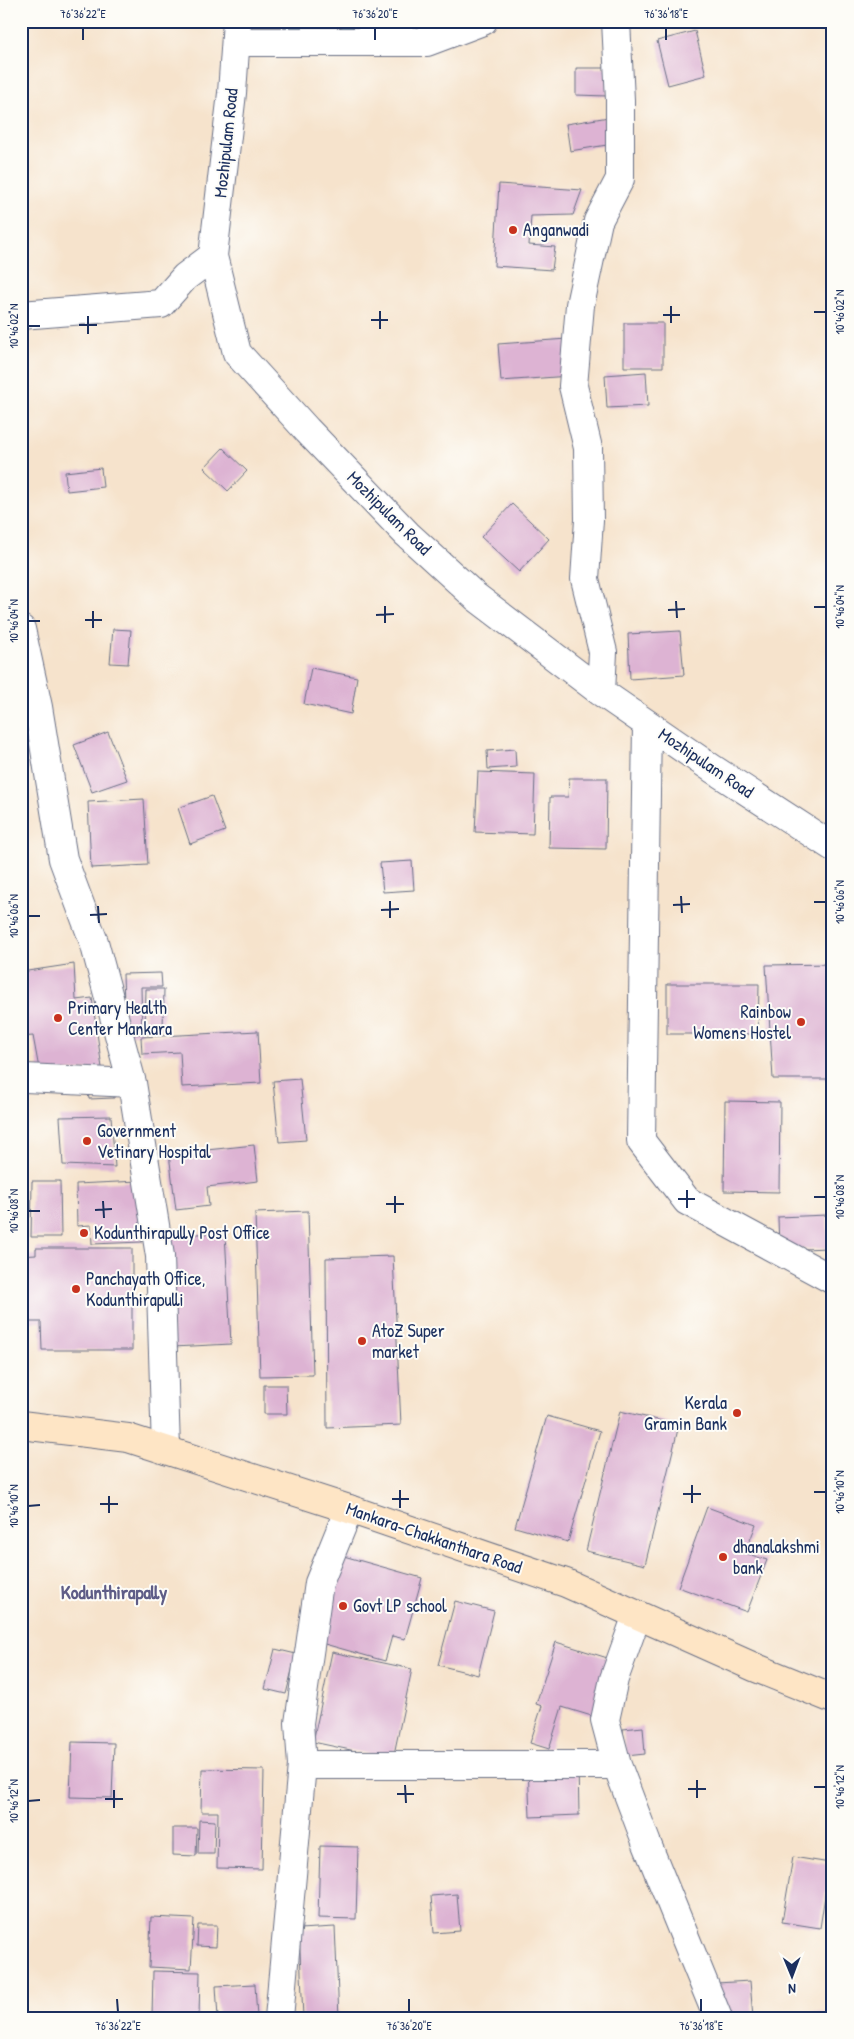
<svg xmlns="http://www.w3.org/2000/svg" width="854" height="2039" font-family="'Patrick Hand',sans-serif">
<style>
.water{fill:#4db1cc;stroke:#347095}
.building{fill:#ddb3d3}
.lines{fill:none;stroke-linecap:round;stroke-linejoin:round}
.minor-casing{stroke:#686e84;stroke-width:30}
.secondary-casing{stroke:#686e84;stroke-width:30}
.minor{stroke:#fff;stroke-width:28}
.secondary{stroke:#fee5c5;stroke-width:28}
.ticks{fill:none;stroke:#1b2f5e;stroke-width:2}
.poi-dot{fill:#c8321e;stroke:#fdfcf7;stroke-width:2}
.labels{text-anchor:middle;stroke-width:4;stroke-linejoin:round;paint-order:stroke}
.street-label{font-size:18px;fill:#1b2f5e;stroke:#fdfcf7}
.poi-label{font-size:18px;fill:#1b2f5e;stroke:#fdfcf7;text-anchor:start}
.neighbourhood-label{font-size:19px;font-weight:bold;fill:#5f5d87;stroke:#fdfcf7}
.neatline{fill:none;stroke:#1b2f5e;stroke-width:2}
.ticks-label{font-size:12px;text-anchor:middle;fill:#1b2f5e}
</style>
<rect width="100%" height="100%" fill="#fdfcf7"/>
<filter id="ink" filterUnits="userSpaceOnUse"><feTurbulence type="fractalNoise" baseFrequency=".02" numOctaves="2"/><feDisplacementMap in="SourceGraphic" scale="10" xChannelSelector="R" yChannelSelector="G"/><feConvolveMatrix kernelMatrix="1 2 1 2 8 2 1 2 1" color-interpolation-filters="sRGB"/></filter>
<filter id="wash" filterUnits="userSpaceOnUse"><feTurbulence type="fractalNoise" baseFrequency=".0096" numOctaves="4" result="noise"/><feDisplacementMap in="SourceGraphic" scale="20" xChannelSelector="R" yChannelSelector="G"/><feGaussianBlur stdDeviation="1.12" result="paint"/><feColorMatrix in="noise" values="0 0 0 0 0 0 0 0 0 0 0 0 0 0 0 0 0 1.4 0 .05"/><feComposite in="paint" operator="in"/></filter>
<g filter="url(#wash)">
<rect width="100%" height="100%" fill="#f6e3cc"/>
<path class="water" d="M284,21h175l-25,13 -148,1z"/>
<g id="blocks">
<path class="building" d="M695,31l11,44 -38,10 -11,-44z
M576,68h31v28l-31,-1z
M609,117l4,27 -43,7 -4,-27z
M499,184l83,6 -9,25 -42,1 -2,29 26,2 -3,23 -58,-4z
M624,323h39v44h-39z
M567,339l2,37 -68,5 -3,-37z
M646,372l2,34 -41,2 -2,-33z
M223,448l24,23 -19,20 -24,-23z
M101,468l2,19 -36,4 -2,-19z
M512,504l37,35 -30,33 -38,-35z
M113,629l18,1 -3,34 -18,-1z
M680,631l4,44 -54,4 -2,-45z
M311,668l46,9 -6,37 -47,-10z
M108,732l19,48 -35,12 -18,-47z
M515,749l1,18 -28,2 -1,-18z
M478,772l57,2 -2,60 -58,-2z
M569,778h38l-1,71 -57,-1 1,-51h18z
M212,796l13,35 -35,13 -12,-36z
M144,799l4,66 -57,3 -3,-66z
M412,861l2,29 -31,2 -3,-29z
M74,964l2,36 16,-2 10,70 -62,6 -7,-38 -12,1v-65z
M833,964v115h-60l-7,-114z
M161,973l1,14h-21l1,47h-17l-2,-60z
M667,984h92l-1,50h-91z
M146,989h18l-1,39h-18z
M258,1031l3,52 -79,4 -2,-35 -38,2 -1,-17z
M300,1079l6,61 -27,2 -6,-61z
M114,1085v13l-25,1 -2,-12z
M725,1101l55,1 -1,90 -55,-1z
M111,1116l4,51 -52,-2 -3,-48z
M254,1145l4,36 -51,6 2,19 -33,4 -7,-56z
M32,1181h28l1,56h-30z
M139,1181l3,61 -50,2 -1,-19 -14,1 -1,-42z
M308,1211l5,164 -53,1 -5,-163z
M827,1215l1,33 -49,2 -1,-33z
M225,1233l6,111 -58,3 -5,-112z
M36,1248h96v102h-90l-1,-28h-20v-66l15,-1z
M393,1256l8,169 -74,3 -1,-170z
M264,1385h22l1,29h-23z
M620,1411l59,14 -34,140 -59,-14z
M547,1416l53,15 -32,111 -53,-15z
M707,1507l49,18 -11,28 22,7 -20,52 -69,-25z
M340,1555l82,23 -17,61 -13,-3 -7,25 -71,-20z
M455,1601l39,10 -16,64 -40,-10z
M556,1642l58,18 -19,57 -33,-10 -13,42 -19,-6 12,-37 -6,-2z
M275,1649l21,5 -10,40 -21,-5z
M332,1652l80,17 -19,90 -80,-17z
M643,1727l2,27 -19,2 -3,-27z
M72,1742l42,1 -2,55 -42,-1z
M578,1763l1,52 -49,2 -2,-52z
M202,1769l62,1 -2,99 -45,-1 1,-56h-17z
M199,1820l16,1 -1,33h-16z
M173,1828h24l-1,28 -23,-1z
M320,1846l38,1 -2,72 -38,-1z
M793,1857l37,6 -10,65 -38,-6z
M457,1894l3,37 -26,2 -3,-37z
M151,1917l43,2 -3,50 -42,-2z
M198,1925h19l-1,22 -19,-1z
M335,1927l4,91h-36l-4,-89z
M153,1971l47,1 -1,46h-47z
M750,1981l3,37h-34l-2,-35z
M255,1984l2,34h-39l-2,-32z
M803,2011l30,3v4h-31z"/>
</g>
</g>
<g filter="url(#ink)">
<use href="#blocks" fill-opacity="0" stroke="#686e84" stroke-width="1"/>
<g class="lines">
<g class="minor-casing">
<path id="minor" d="M237,21l-5,72 -19,163 24,97 70,77 100,104 69,63 125,95 112,77 120,78
M236,42h191l56,-21
M21,315l140,-11 24,-27 28,-21
M21,629l17,78 25,152 31,83 38,141 28,173 6,194
M601,692l2,-40 -18,-73 4,-59 -1,-72 -15,-62 7,-81 18,-84 22,-42v-79l-4,-79
M647,724l-6,417 46,60 146,79
M21,1076l4,2 107,5
M637,1615l-23,64 -9,41 12,45 30,79 71,174
M302,1765h315
M279,2018l23,-253 -3,-42 20,-140 30,-74"/>
</g>
<g class="secondary-casing">
<path id="secondary" d="M21,1425l107,13 221,71 217,74 188,84 79,32"/>
</g>
<use href="#minor" class="minor"/>
<use href="#secondary" class="secondary"/>
</g>
</g>
<path class="ticks" d="M83,28v12M375,28v12M666,28v12M671,306v17M380,311v18M814,312h12M663,315h17M88,316v18M371,320h17M79,325h18M28,326h12M676,601l1,17M385,606v17M814,607h12M668,610l17,-1M93,611v17M376,615l18,-1M85,620h17M28,621h12M681,896l1,17M390,901v17M814,902h12M673,905l17,-1M98,906l1,17M381,910l18,-1M90,915l17,-1M28,916h12M687,1190v18M395,1196v17M814,1197h12M678,1199h17M103,1201l1,17M386,1204h18M95,1210l17,-1M28,1211h12M692,1485v18M400,1490v18M814,1492h12M683,1494h18M109,1496v17M392,1499h17M100,1504h18M28,1506l12,-1M697,1780v18M405,1785l1,18M814,1787h12M688,1789h18M114,1790v18M397,1794h17M105,1799h18M28,1801l12,-1M117,1999l1,13M409,1999v13M701,1999v13"/>
<g class="poi-dot">
<circle cx="513" cy="230" r="5"/>
<circle cx="58" cy="1018" r="5"/>
<circle cx="801" cy="1022" r="5"/>
<circle cx="87" cy="1141" r="5"/>
<circle cx="84" cy="1233" r="5"/>
<circle cx="76" cy="1289" r="5"/>
<circle cx="362" cy="1341" r="5"/>
<circle cx="737" cy="1413" r="5"/>
<circle cx="723" cy="1557" r="5"/>
<circle cx="343" cy="1606" r="5"/>
</g>
<g class="labels">
<g class="street-label">
<text transform="translate(226 143) rotate(-84)" y="6">Mozhipulam Road</text>
<text transform="translate(389 513) rotate(45)" y="6">Mozhipulam Road</text>
<text transform="translate(706 763) rotate(34)" y="6">Mozhipulam Road</text>
<text transform="translate(434 1538) rotate(19)" y="6">Mankara-Chakkanthara Road</text>
</g>
<g class="poi-label">
<text x="523" y="236">Anganwadi</text>
<text x="68" y="1014">Primary Health<tspan x="68" dy="21">Center Mankara</tspan></text>
<text x="791" y="1018" text-anchor="end">Rainbow<tspan x="791" dy="21">Womens Hostel</tspan></text>
<text x="97" y="1137">Government<tspan x="97" dy="21">Vetinary Hospital</tspan></text>
<text x="94" y="1239">Kodunthirapully Post Office</text>
<text x="86" y="1285">Panchayath Office,<tspan x="86" dy="21">Kodunthirapulli</tspan></text>
<text x="372" y="1337">AtoZ Super<tspan x="372" dy="21">market</tspan></text>
<text x="727" y="1409" text-anchor="end">Kerala<tspan x="727" dy="21">Gramin Bank</tspan></text>
<text x="733" y="1553">dhanalakshmi<tspan x="733" dy="21">bank</tspan></text>
<text x="353" y="1612">Govt LP school</text>
</g>
<g class="neighbourhood-label">
<text x="114" y="1599">Kodunthirapally</text>
</g>
</g>
<rect width="854" height="2039" fill="none" stroke="#fdfcf7" stroke-width="55"/>
<g transform="translate(792 1976) rotate(179)" stroke="#fdfcf7" stroke-width="4" paint-order="stroke">
<path d="M0-4L9 19L0 12L-9 19Z" fill="#1b2f5e"/>
<text y="-8" font-size="14" font-weight="bold" text-anchor="middle" fill="#1b2f5e">N</text>
</g>
<rect x="28" y="28" width="798" height="1984" class="neatline"/>
<g class="ticks-label">
<text x="83" y="18">76°36'22"E</text>
<text x="375" y="18">76°36'20"E</text>
<text x="666" y="18">76°36'18"E</text>
<text transform="translate(840 312) rotate(-90)" y="4">10°46'02"N</text>
<text transform="translate(14 326) rotate(-90)" y="4">10°46'02"N</text>
<text transform="translate(840 607) rotate(-90)" y="4">10°46'04"N</text>
<text transform="translate(14 621) rotate(-90)" y="4">10°46'04"N</text>
<text transform="translate(840 902) rotate(-90)" y="4">10°46'06"N</text>
<text transform="translate(14 916) rotate(-90)" y="4">10°46'06"N</text>
<text transform="translate(840 1197) rotate(-90)" y="4">10°46'08"N</text>
<text transform="translate(14 1211) rotate(-90)" y="4">10°46'08"N</text>
<text transform="translate(840 1492) rotate(-90)" y="4">10°46'10"N</text>
<text transform="translate(14 1506) rotate(-90)" y="4">10°46'10"N</text>
<text transform="translate(840 1787) rotate(-90)" y="4">10°46'12"N</text>
<text transform="translate(14 1801) rotate(-90)" y="4">10°46'12"N</text>
<text x="118" y="2030">76°36'22"E</text>
<text x="409" y="2030">76°36'20"E</text>
<text x="701" y="2030">76°36'18"E</text>
</g>
</svg>
